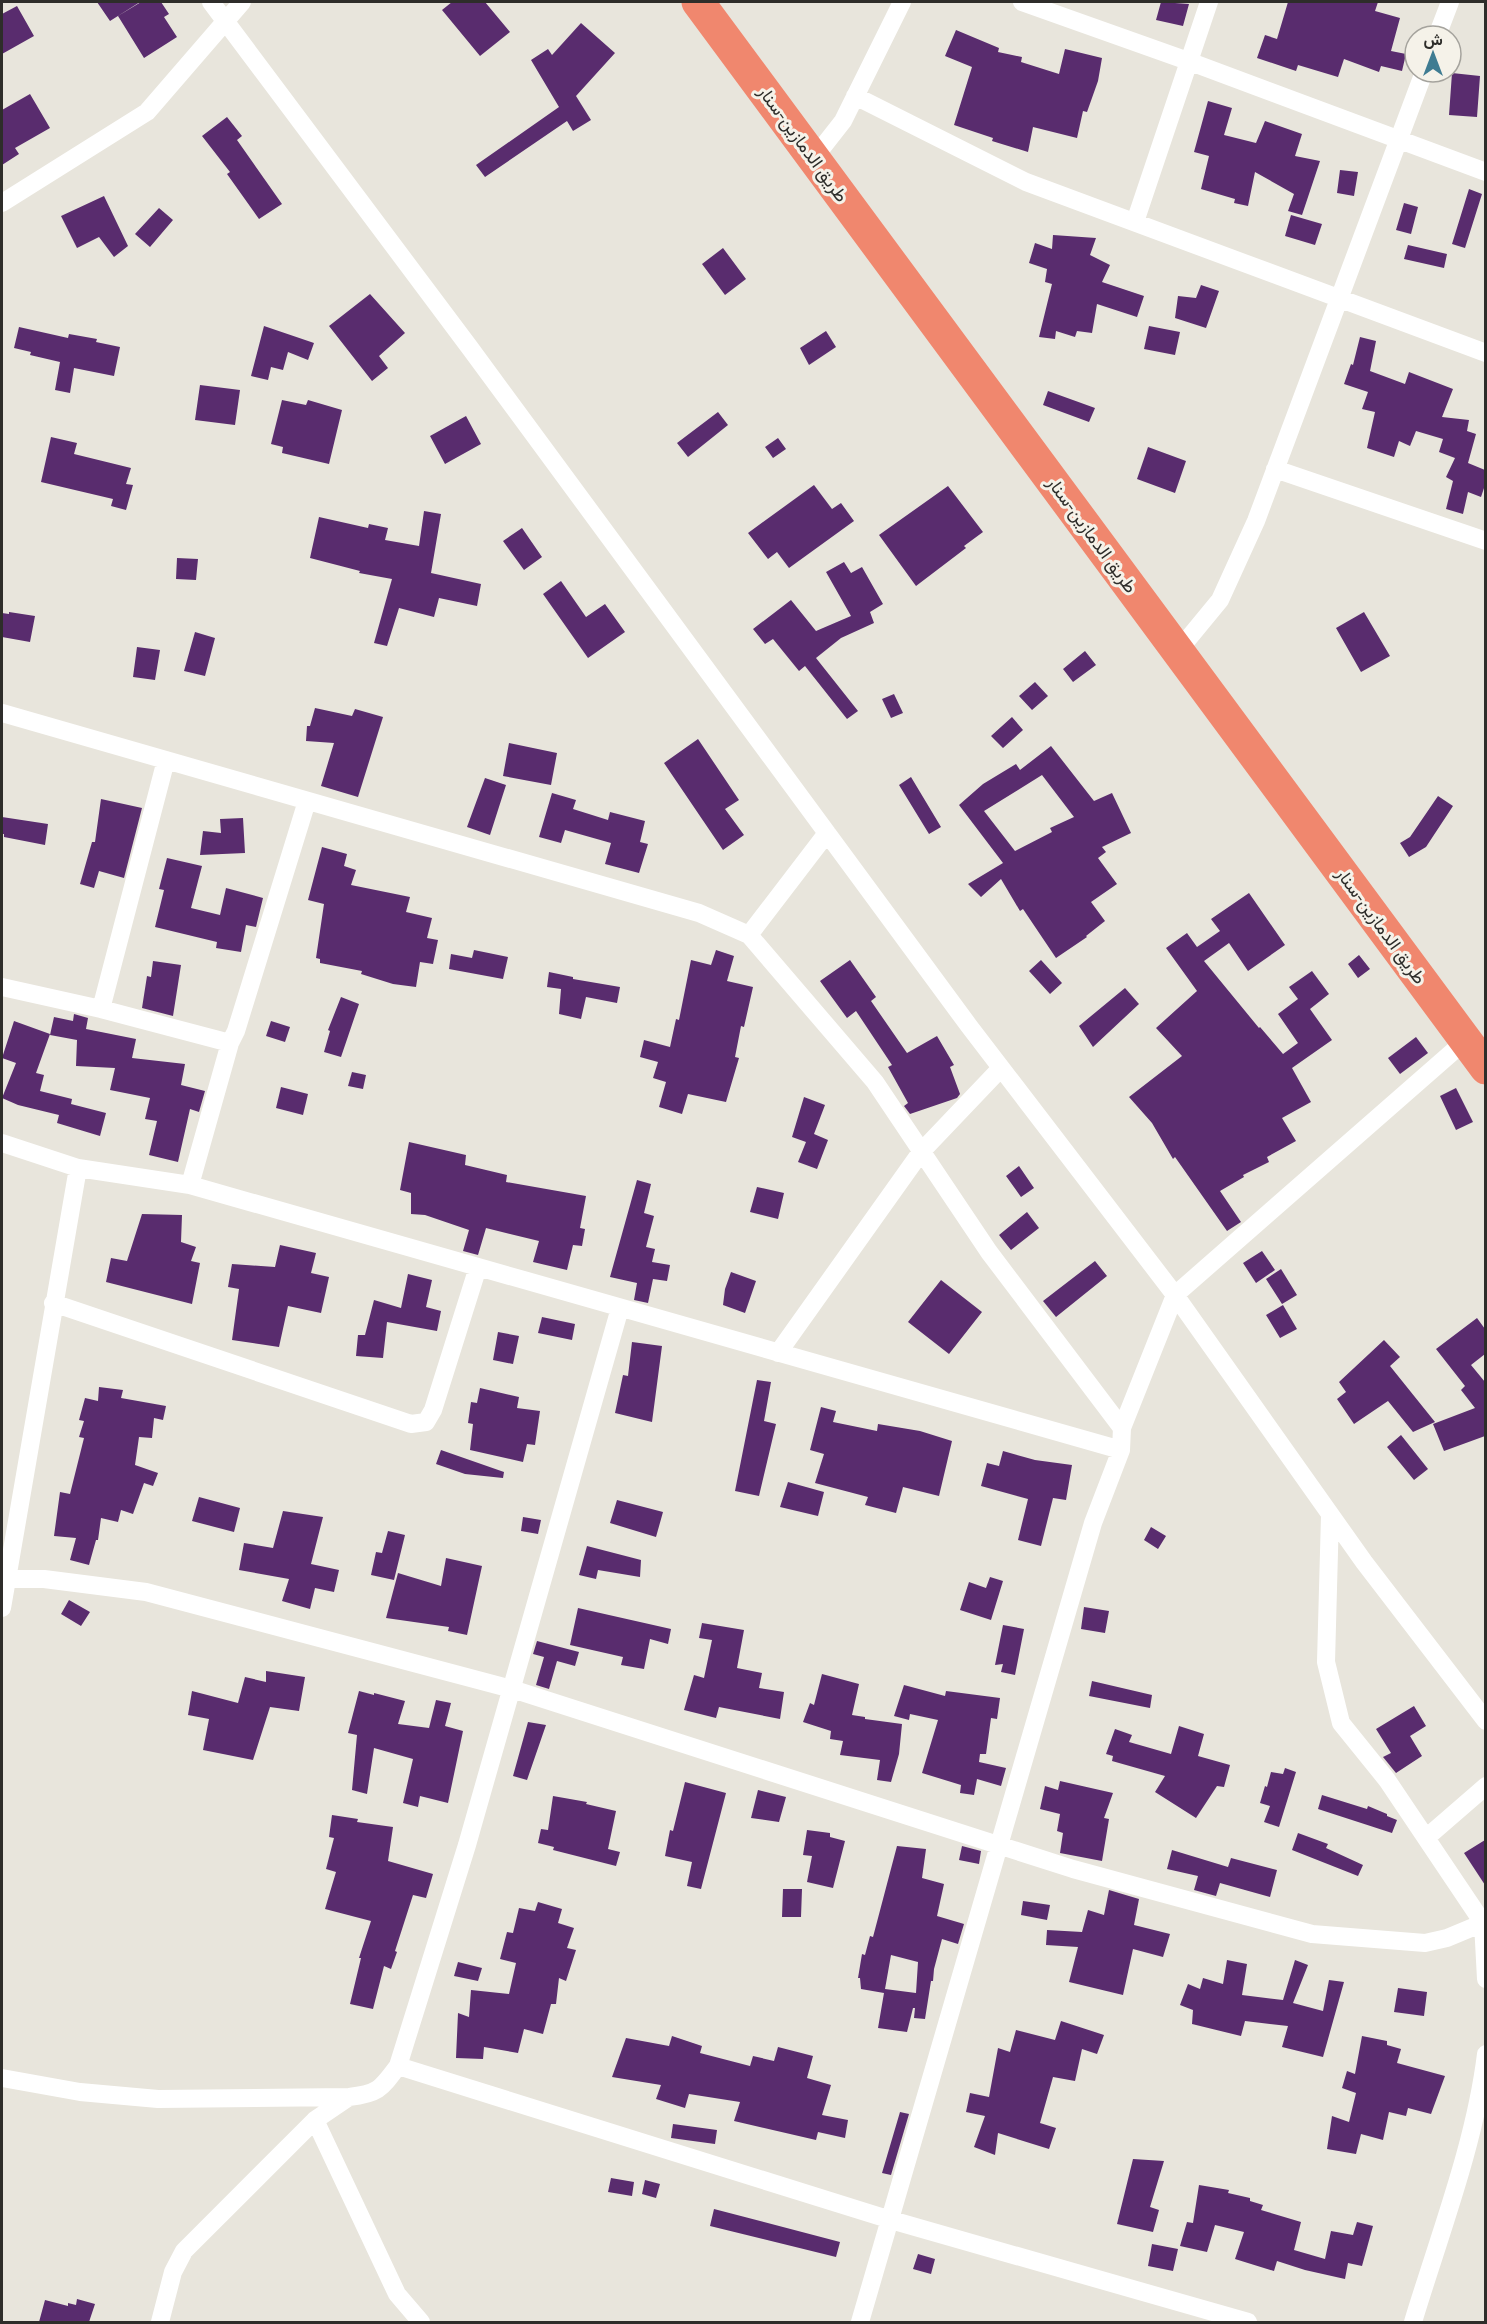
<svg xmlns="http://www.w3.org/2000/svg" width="1487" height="2324" font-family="Karla,Vazirmatn,sans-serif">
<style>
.building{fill:#592c6e;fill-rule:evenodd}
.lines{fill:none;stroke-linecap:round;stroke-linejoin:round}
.street{stroke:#fff;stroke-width:18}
.highway{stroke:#f0876e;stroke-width:33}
.labels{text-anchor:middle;stroke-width:6;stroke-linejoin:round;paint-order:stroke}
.street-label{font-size:18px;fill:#2e2d2a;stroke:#f5f2e9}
</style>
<rect width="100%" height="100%" fill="#e8e5dc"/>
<path class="building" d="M97,2h43l-30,19z
M141,2h20l8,12 -5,3 13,20 -33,21 -26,-42z
M452,2h33l25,30 -30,24 -38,-46z
M1161,2l28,2 -6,22 -27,-6z
M1288,2h90l-3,9 25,7 -9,33 15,3 -4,17 -21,-5 -2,6 -35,-13 -6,18 -40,-12 -2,6 -39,-13 8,-23 12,4z
M17,6l17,30 -32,18v-40z
M581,23l34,30 -39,43 15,24 -18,11 -6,-10 -82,56 -9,-12 83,-58 -28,-47 17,-11 4,6z
M956,30l43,18 -1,4 24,5 -1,5 38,12 6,-25 37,9 -4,23 -11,31 -4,-1 -6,27 -44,-11 -5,25 -36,-11 1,-3 -39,-13 18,-58 -27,-11z
M1452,73l28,3 -3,41 -28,-2z
M30,94l20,34 -35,20 4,6 -17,11v-55z
M1208,101l24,7 -8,27 32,8 9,-22 37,13 -7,22 25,5 -18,54 -14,-4 6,-17 -39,-22 -7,34 -14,-3 1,-4 -34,-10 8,-33 -15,-4z
M227,117l15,19 -5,4 45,64 -23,15 -32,-45 3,-2 -28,-36z
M1340,170l18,2 -4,24 -17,-3z
M1469,189l13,5 -17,54 -13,-4z
M104,196l24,50 -14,11 -15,-20 -22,11 -16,-32z
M1404,203l14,4 -7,27 -15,-4z
M159,208l14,12 -23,27 -15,-13z
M1291,215l31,9 -7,21 -30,-9z
M1053,235l43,3 -6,17 20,10 -8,17 42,14 -7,21 -40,-13 -5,29 -15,-2 -2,6 -19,-6 -1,8 -16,-2 13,-53 -7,-2 2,-13 -18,-6 6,-20 17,6z
M1408,245l39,9 -3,14 -40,-9z
M723,248l23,31 -21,16 -23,-31z
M1201,285l18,6 -13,37 -31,-10 3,-22 18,2z
M370,294l35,39 -26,23 9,12 -16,13 -43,-55z
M264,326l50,17 -6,17 -20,-8 -5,18 -12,-3 -3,13 -17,-4z
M1149,326l31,6 -5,23 -31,-6z
M19,327l49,11 1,-4 28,5 -1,3 24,5 -6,29 -40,-8 -4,25 -15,-3 5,-28 -30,-7 1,-3 -17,-4z
M826,331l10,16 -27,18 -9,-17z
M1360,337l16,4 -6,30 35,13 4,-12 44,17 -11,28 27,3 -2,11 9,3 -8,29 17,7v15l-4,12 -13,-5 -5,22 -17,-5 7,-28 -7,-4 9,-19 -16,-6 4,-13 -27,-8 -6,15 -11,-5 -5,16 -27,-9 8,-36 -13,-3 6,-17 -24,-8 7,-20 2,1z
M200,385l40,5 -5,35 -40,-5z
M1048,391l47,17 -6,14 -46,-17z
M282,400l24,5 2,-5 34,10 -13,54 -47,-11 1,-6 -12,-3z
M718,412l10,13 -40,32 -11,-14z
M466,416l15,28 -36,20 -15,-28z
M51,437l26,6 -3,11 57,14 -5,16 7,1 -7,25 -15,-4 2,-7 -72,-17z
M778,438l8,11 -13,9 -8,-11z
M1148,447l38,14 -11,32 -38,-14z
M814,485l18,24 9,-6 13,18 -65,47 -12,-16 -9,7 -20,-26z
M948,486l35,46 -19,14 2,2 -50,38 -37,-51z
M424,511l17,3 -10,59 50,11 -4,22 -38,-8 -5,19 -35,-9 -12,38 -13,-3 18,-64 -33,-6 1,-2 -50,-13 9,-41 49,11 1,-4 19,4 -3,12 34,6z
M522,528l20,29 -18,13 -21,-29z
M177,558l21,1 -2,21 -20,-1z
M844,562l7,11 11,-6 21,37 -13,8 4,11 -33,15 -25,20 42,53 -11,8 -42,-53 -6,5 -26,-32 -8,5 -12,-15 38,-29 25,31 35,-15 -25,-44z
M561,581l25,36 19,-13 20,28 -37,26 -45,-64z
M9,612l26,4 -5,26 -28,-5v-24l7,1z
M1364,612l26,44 -29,16 -25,-44z
M195,632l20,6 -10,38 -21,-5z
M137,647l23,3 -5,30 -22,-3z
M1085,651l11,14 -23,17 -10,-13z
M1035,682l13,14 -16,14 -13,-14z
M894,694l9,19 -12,5 -9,-19z
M315,708l37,8 3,-7 28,8 -25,80 -37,-11 13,-43 -28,-2 1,-15h3z
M1012,717l11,13 -20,18 -12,-12z
M698,739l41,61 -14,9 19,26 -21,15 -59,-87z
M509,743l48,10 -6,32 -48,-9z
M1051,746l43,55 18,-8 19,40 -29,14 4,5 -8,6 19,26 -26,18 14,19 -19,15 1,1 -31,21 -33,-49 -3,2 -19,-32 -20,18 -13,-13 35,-21 -44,-58 24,-21 33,-20 4,6zM1042,775l32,42 -24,11 2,4 -37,19 -31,-40z
M911,777l30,50 -12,7 -30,-49z
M485,778l21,7 -16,50 -23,-8z
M552,793l24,7 -3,9 35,11 2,-8 35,9 -5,21 8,2 -9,29 -34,-9 6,-21 -46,-13 -4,13 -22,-6z
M1438,796l15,10 -27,41 -17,10 -9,-14 10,-6z
M101,799l41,9 -18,70 -25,-7 -5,17 -14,-4 12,-42h3z
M2,817l46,7 -3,21 -41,-8v-3h-2z
M243,818l2,35 -45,2 3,-24 18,2 -1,-14z
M322,847l25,7 -3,12 12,4 -5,15 59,12 -4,15 26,6 -5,20 11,2 -5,24 -13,-2 -4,25 -23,-3 -32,-10 1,-3 -42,-8v-4l-4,-1 8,-54 -16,-4z
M167,858l35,8 -11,42 29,7 6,-27 37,10 -7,29 -10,-2 -5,27 -25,-4 1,-6 -62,-15 9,-37 -5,-1z
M1249,893l36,52 -37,26 -19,-28 -25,18 55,67 1,-1 23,27 15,-11 -20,-29 20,-15 -9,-12 23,-16 17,23 -19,15 22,31 -40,28 19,34 -29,16 14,23 -29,16 2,5 -26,13 1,2 -24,14 21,31 -14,9 -52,-74 -2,2 -21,-36 -23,-26 53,-41 -26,-28 41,-37 -31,-43 21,-15 10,14 23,-16 -9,-12z
M474,950l34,7 -5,22 -54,-10 2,-15 21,4z
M716,950l18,6 -7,25 26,6 -9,40 -3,-1 -6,31 4,1 -13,44 -38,-8 -6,20 -23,-7 7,-25 -13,-4 5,-16 -18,-5 4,-17 26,7 6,-28 3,1 12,-60 20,5z
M1359,955l11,14 -12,9 -10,-14z
M850,960l26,37 -5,4 36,52 30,-17 17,29 -4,2 10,27 -3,4 -47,16 -6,-8 4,-3 -20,-36 4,-2 -36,-54 -9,7 -27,-37z
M1041,960l21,23 -12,11 -21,-23z
M153,961l28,4 -8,51 -31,-8 5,-32 4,1z
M549,972l24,5v2l47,8 -3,16 -31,-6 -5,22 -22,-5 2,-25 -14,-2z
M1125,988l14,16 -46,43 -14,-21z
M341,997l18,7 -18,53 -17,-5 6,-21 -2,-1z
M74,1014l14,4 -2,11 50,10 -4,19 53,6 -4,21 24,6 -6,21 -9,-3 -12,53 -29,-7 8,-34 -12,-2 5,-21 -40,-8 5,-22 -39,-2 1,-26 -27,-5 4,-18 19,4z
M14,1021l36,13 -14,39 8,2 -4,16 32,8 -1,5 35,9 -6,23 -43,-13 2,-8 -41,-10 -16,-7 14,-35 -14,-5z
M271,1021l19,6 -5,15 -19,-6z
M1416,1037l12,16 -28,21 -12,-16z
M352,1072l14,3 -3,14 -15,-3z
M281,1087l27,7 -5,21 -27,-7z
M1456,1088l17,34 -17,8 -16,-34z
M804,1097l21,8 -11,29 14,6 -11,29 -19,-7 8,-20 -14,-5z
M409,1142l57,13 -1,10 42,10 -1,7 80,14 -6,32 5,1 -3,17 -9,-1 -6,25 -34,-8 6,-21 -53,-13 -8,27 -15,-4 6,-21 -44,-15 -14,-1v-21l-11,-3z
M1019,1166l15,22 -13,9 -15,-21z
M637,1180l14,4 -7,29 10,3 -8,31 9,2 -3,13 18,3 -3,16 -14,-2 -5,24 -14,-3 3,-17 -27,-6z
M757,1187l27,6 -6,26 -28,-7z
M1027,1212l12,16 -28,22 -12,-15z
M142,1214l40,1 -1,27 15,5 -5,14 9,2 -8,41 -86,-22 5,-24 16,3z
M280,1245l36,8 -5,20 18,4 -8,36 -33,-7 -9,41 -47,-7 7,-51 -11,-2 4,-23 43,3z
M1262,1251l13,19 -19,13 -13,-20z
M1095,1261l12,15 -51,41 -13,-16z
M1281,1269l16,26 -15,9 -16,-25z
M731,1272l25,9 -11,32 -22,-8 2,-16z
M408,1274l24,6 -6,27 15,4 -4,20 -50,-9 -4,36 -27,-2 2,-21h7l9,-35 27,8z
M941,1280l41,32 -33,42 -41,-32z
M1283,1305l14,24 -17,9 -14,-23z
M542,1317l33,7 -3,16 -34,-7z
M1477,1318l8,11v25l-14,11 14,17v54l-41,15 -11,-27 42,-16 -14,-18 4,-4 -29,-37z
M498,1332l21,4 -6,28 -20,-4z
M1384,1340l16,17 -10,9 45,56 -22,10 -25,-31 -34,23 -17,-25 9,-7 -7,-10z
M632,1342l30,4 -10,76 -37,-9 8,-38 5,1z
M757,1380l14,2 -7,39 12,3 -17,72 -24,-5z
M99,1387l24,3 -2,8 45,8 -3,14 -9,-2 -2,20 -13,-1 -4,28 23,8 -5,13 -9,-3 -11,31 -12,-4 -3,12 -17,-4 -3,22h-2l-7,25 -19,-5 6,-22 -22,-2 6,-44 10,2 14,-56 -5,-1 5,-16 -5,-1 6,-22 13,3z
M480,1388l39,9 -2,11 23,3 -5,34 -8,-1 -4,18 -53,-12 3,-26 -5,-1 3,-21 6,1z
M821,1407l15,4 -3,11 44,9 1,-7 42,7 32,10 -13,55 -36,-9 -7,26 -31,-8 3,-8 -53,-14 9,-29 -14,-4z
M1401,1435l27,34 -14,11 -27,-33z
M441,1450l63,22 -1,6 -38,-4 -29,-10z
M1003,1451l32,9 37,5 -6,35 -13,-2 -12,48 -23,-6 10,-41 -47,-13 6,-23 12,3z
M788,1482l36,10 -6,24 -38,-9z
M199,1497l41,11 -6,24 -42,-11z
M617,1500l46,12 -7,25 -46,-14z
M283,1511l40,6 -12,47 28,6 -5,22 -19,-4 -5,21 -28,-8 7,-22 -50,-9 5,-27 29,5z
M523,1517l18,3 -3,14 -17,-3z
M1151,1527l15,9 -8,13 -14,-9z
M388,1531l17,4 -11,45 -23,-5 5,-23 6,1z
M587,1546l54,14 -1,17 -42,-7 -2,9 -17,-4z
M446,1558l36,8 -15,69 -19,-4 1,-4 -63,-9 12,-45 43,13z
M990,1577l13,4 -12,39 -31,-10 9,-28 17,6z
M69,1600l21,12 -9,14 -20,-12z
M1084,1607l25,4 -4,22 -24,-4z
M578,1608l93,21 -3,15 -18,-5 -6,30 -23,-4 2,-8 -53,-12z
M702,1623l42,7 -7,38 25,5 -3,15 25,4 -4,27 -61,-12 -3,11 -32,-8 10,-35 10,3 8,-38 -13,-2z
M1003,1625l21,4 -9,46 -14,-3 2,-8 -8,1z
M537,1641l42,11 -4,14 -18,-5 -8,28 -13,-4 8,-28 -11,-3z
M266,1671l39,6 -6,34 -29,-4 -17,53 -50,-10 6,-31 -21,-4 4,-24 46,12 7,-26 21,5z
M822,1674l37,10 -7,31 13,2v2l37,5 -3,30 -8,28 -14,-2 3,-20 -40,-5 3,-14 -13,-2 1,-8 -28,-9 7,-19 4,2z
M1092,1681l60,14 -2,13 -61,-12z
M904,1685l41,11 1,-5 54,7 -3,21 -6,-1 -5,36h-6l-1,8 27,6 -5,18 -24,-7 -3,16 -14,-2 1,-8 -39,-12 16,-53 -28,-6 -1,6 -15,-4z
M359,1691l15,4v-2l31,8 -7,23 31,4 7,-28 15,3 -6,23 18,5 -15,72 -28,-7 -2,11 -15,-4 10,-44 -39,-11 -7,46 -15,-4 5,-55 -9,-2z
M1414,1706l12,20 -16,10 12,20 -26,17 -13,-16 8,-4 -15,-24z
M528,1722l18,3 -19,55 -14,-4z
M1179,1726l25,8 -6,22 32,9 -6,22 -7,-1 -21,32 -41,-26 10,-16 -53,-15 1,-5 -7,-2 9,-25 17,6 -3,7 42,12z
M1285,1768l11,4 -17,55 -15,-5 6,-16 -10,-3 5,-17 2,1 4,-15 12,2z
M1060,1781l53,12 -9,25 5,1 -7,42 -42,-8 3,-20 -6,-2 3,-17 -20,-5 5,-23 13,4z
M685,1782l41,11 -25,96 -14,-3 5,-24 -27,-6 5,-26 3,1z
M758,1790l28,7 -7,25 -28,-4z
M1322,1795l45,14 1,-3 19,8v2l10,4 -5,13 -74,-24z
M553,1796l34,6 -1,2 30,7 -8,38 12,3 -4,14 -63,-16 1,-3 -16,-4 3,-14 7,1z
M332,1815l26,4 -1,3 36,5 -5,34 45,13 -7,24 -13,-3 -18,56 2,1 -6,17 -7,-3 -11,43 -23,-5 11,-46h-2l12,-37 -46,-12 11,-37 -10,-3 8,-31 -5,-1z
M807,1830l23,3v4l15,4 -12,47 -26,-6 5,-26 -9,-1z
M1298,1833l30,11 -2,4 37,17 -5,11 -66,-26z
M1485,1840v45l-21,-32z
M897,1846l29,3 -4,29 22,6 -7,32 27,8 -6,20 -16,-5 -8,30 -1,12h-2l-6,38 -11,-1 1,-10h-2l-6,24 -29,-4 6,-35 -23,-4 -1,-11h-2l4,-24 3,1 5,-19 3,1zM891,1955l27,7 -2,31 -31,-4z
M962,1846l19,5 -2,13 -20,-4z
M1172,1850l56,17 3,-9 46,12 -7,27 -50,-14 -4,13 -22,-6 4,-14 -31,-7z
M783,1889h19l-1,28h-19z
M1109,1890l30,9 -5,26 36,9 -7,23 -30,-8 -10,46 -54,-13 9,-35 -32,-2 1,-15 35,2 6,-22 16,5z
M1023,1901l27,4 -3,15 -26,-5z
M538,1902l24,7 -4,14 16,5 -7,20 9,2 -10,31 -7,-3 -3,26h-5l-8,30 -19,-5 -6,24 -34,-6 -1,12 -27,-1 2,-45 11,4 2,-27 38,4 7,-31 -16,-4 7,-27 6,1 6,-25 16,3z
M1227,1960l20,4 -5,31 41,5 12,-40 13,5 -15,38 30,8 6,-31 15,2 -21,75 -41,-10 6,-21 -43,-5 -4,15 -49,-12 1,-14 -13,-5 8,-21 12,5 3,-11 20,6z
M458,1962l24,6 -4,13 -24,-5z
M1398,1988l29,4 -3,24 -30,-4z
M1061,2021l43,14 -7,19 -15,-5 -7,32 -22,-4 -13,46 16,5 -7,21 -51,-16 -3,22 -21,-8 11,-31 -19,-4 4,-19 19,4 9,-49 12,4 6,-22 39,10z
M672,2036l30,10 -2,7 50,13 3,-10 21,5 4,-14 35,9 -6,22 24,7 -9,30 26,5 -3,18 -27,-6 -2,8 -82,-19 6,-19 -51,-8 -4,14 -29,-9 5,-14 -49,-8 14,-39 43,8z
M1362,2036l25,5v4l14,4 -4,14 48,13 -14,38 -23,-6 -2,8 -17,-4 -6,28 -22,-6 -5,20 -29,-5 5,-33 17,6 7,-29 -14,-5 5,-17 8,3z
M900,2112l9,2 -18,61 -9,-2z
M673,2124l44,6 -2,14 -44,-6z
M1133,2159l31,2 -14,46 9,3 -6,22 -36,-8z
M611,2178l23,4 -2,14 -24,-4z
M645,2180l15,4 -4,14 -14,-4z
M1199,2185l30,5 -1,3 22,5v3l13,4 -2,5 40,12 -7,28 31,9 6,-28 22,4 4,-13 16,4 -11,40 -14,-3 -3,16 -40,-9 -28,-9 -3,10 -39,-12 9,-27 -29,-7 -8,27 -27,-6 7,-24 6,1z
M714,2209l126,33 -4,15 -126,-31z
M1152,2244l26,5 -5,22 -25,-5z
M918,2254l17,5 -4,15 -18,-5z
M77,2299l18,5 -6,18h-50l6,-22 23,6v-3l8,2z"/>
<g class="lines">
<path class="street" d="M211,2l259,346 499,678 206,269 189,267 122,159
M1022,2l166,59 298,111
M1437,36l13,-34
M855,96l171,86 460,171
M814,158l29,-37 59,-119
M2,203l145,-91 95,-110
M1135,222l74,-220
M1275,469l211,72
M1178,651l42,-51 36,-79 168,-449
M2,713l697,200 50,22 126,147 114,170 133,176
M749,935l78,-102
M2,987l99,22 129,34 6,-12 71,-230
M101,1009l65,-249
M2,1143l76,25 112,17 931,265
M190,1185l40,-142
M53,1303l358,121 15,-2 7,-12 45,-143
M778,1353l143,-201 80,-84
M1330,1515l-4,147 15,61 46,57 96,143 3,56
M6,1579h38l102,13 366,97 561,180 239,65 113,9 22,-5 36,-15
M2,1608l76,-440
M1426,1838l60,-52
M398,2066l493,154 357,102
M2,2078l78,14 78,7 191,-2c29,-3 32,-8 49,-31l69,-221 153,-537
M315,2120l82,174 24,28
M160,2322l13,-50 11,-21 131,-131 34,-23
M860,2322l233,-799 28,-73 1,-22 53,-133 290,-254
M1413,2322c26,-86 62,-178 73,-268"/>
<path class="highway" d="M698,2l788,1066"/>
</g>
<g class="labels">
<g class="street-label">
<text transform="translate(803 144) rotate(54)" y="6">طريق الدمازين-سنار</text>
<text transform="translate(1092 535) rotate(54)" y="6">طريق الدمازين-سنار</text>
<text transform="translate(1381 926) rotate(54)" y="6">طريق الدمازين-سنار</text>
</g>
</g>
<rect width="1487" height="2324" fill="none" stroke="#2e2d2a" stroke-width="6"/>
<g transform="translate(1433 54)"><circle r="28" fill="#f5f2e9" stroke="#a5a39d" stroke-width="1.5"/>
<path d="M0-4.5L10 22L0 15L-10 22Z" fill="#3f7c92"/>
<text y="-9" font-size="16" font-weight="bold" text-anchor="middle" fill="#2e2d2a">ش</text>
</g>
</svg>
